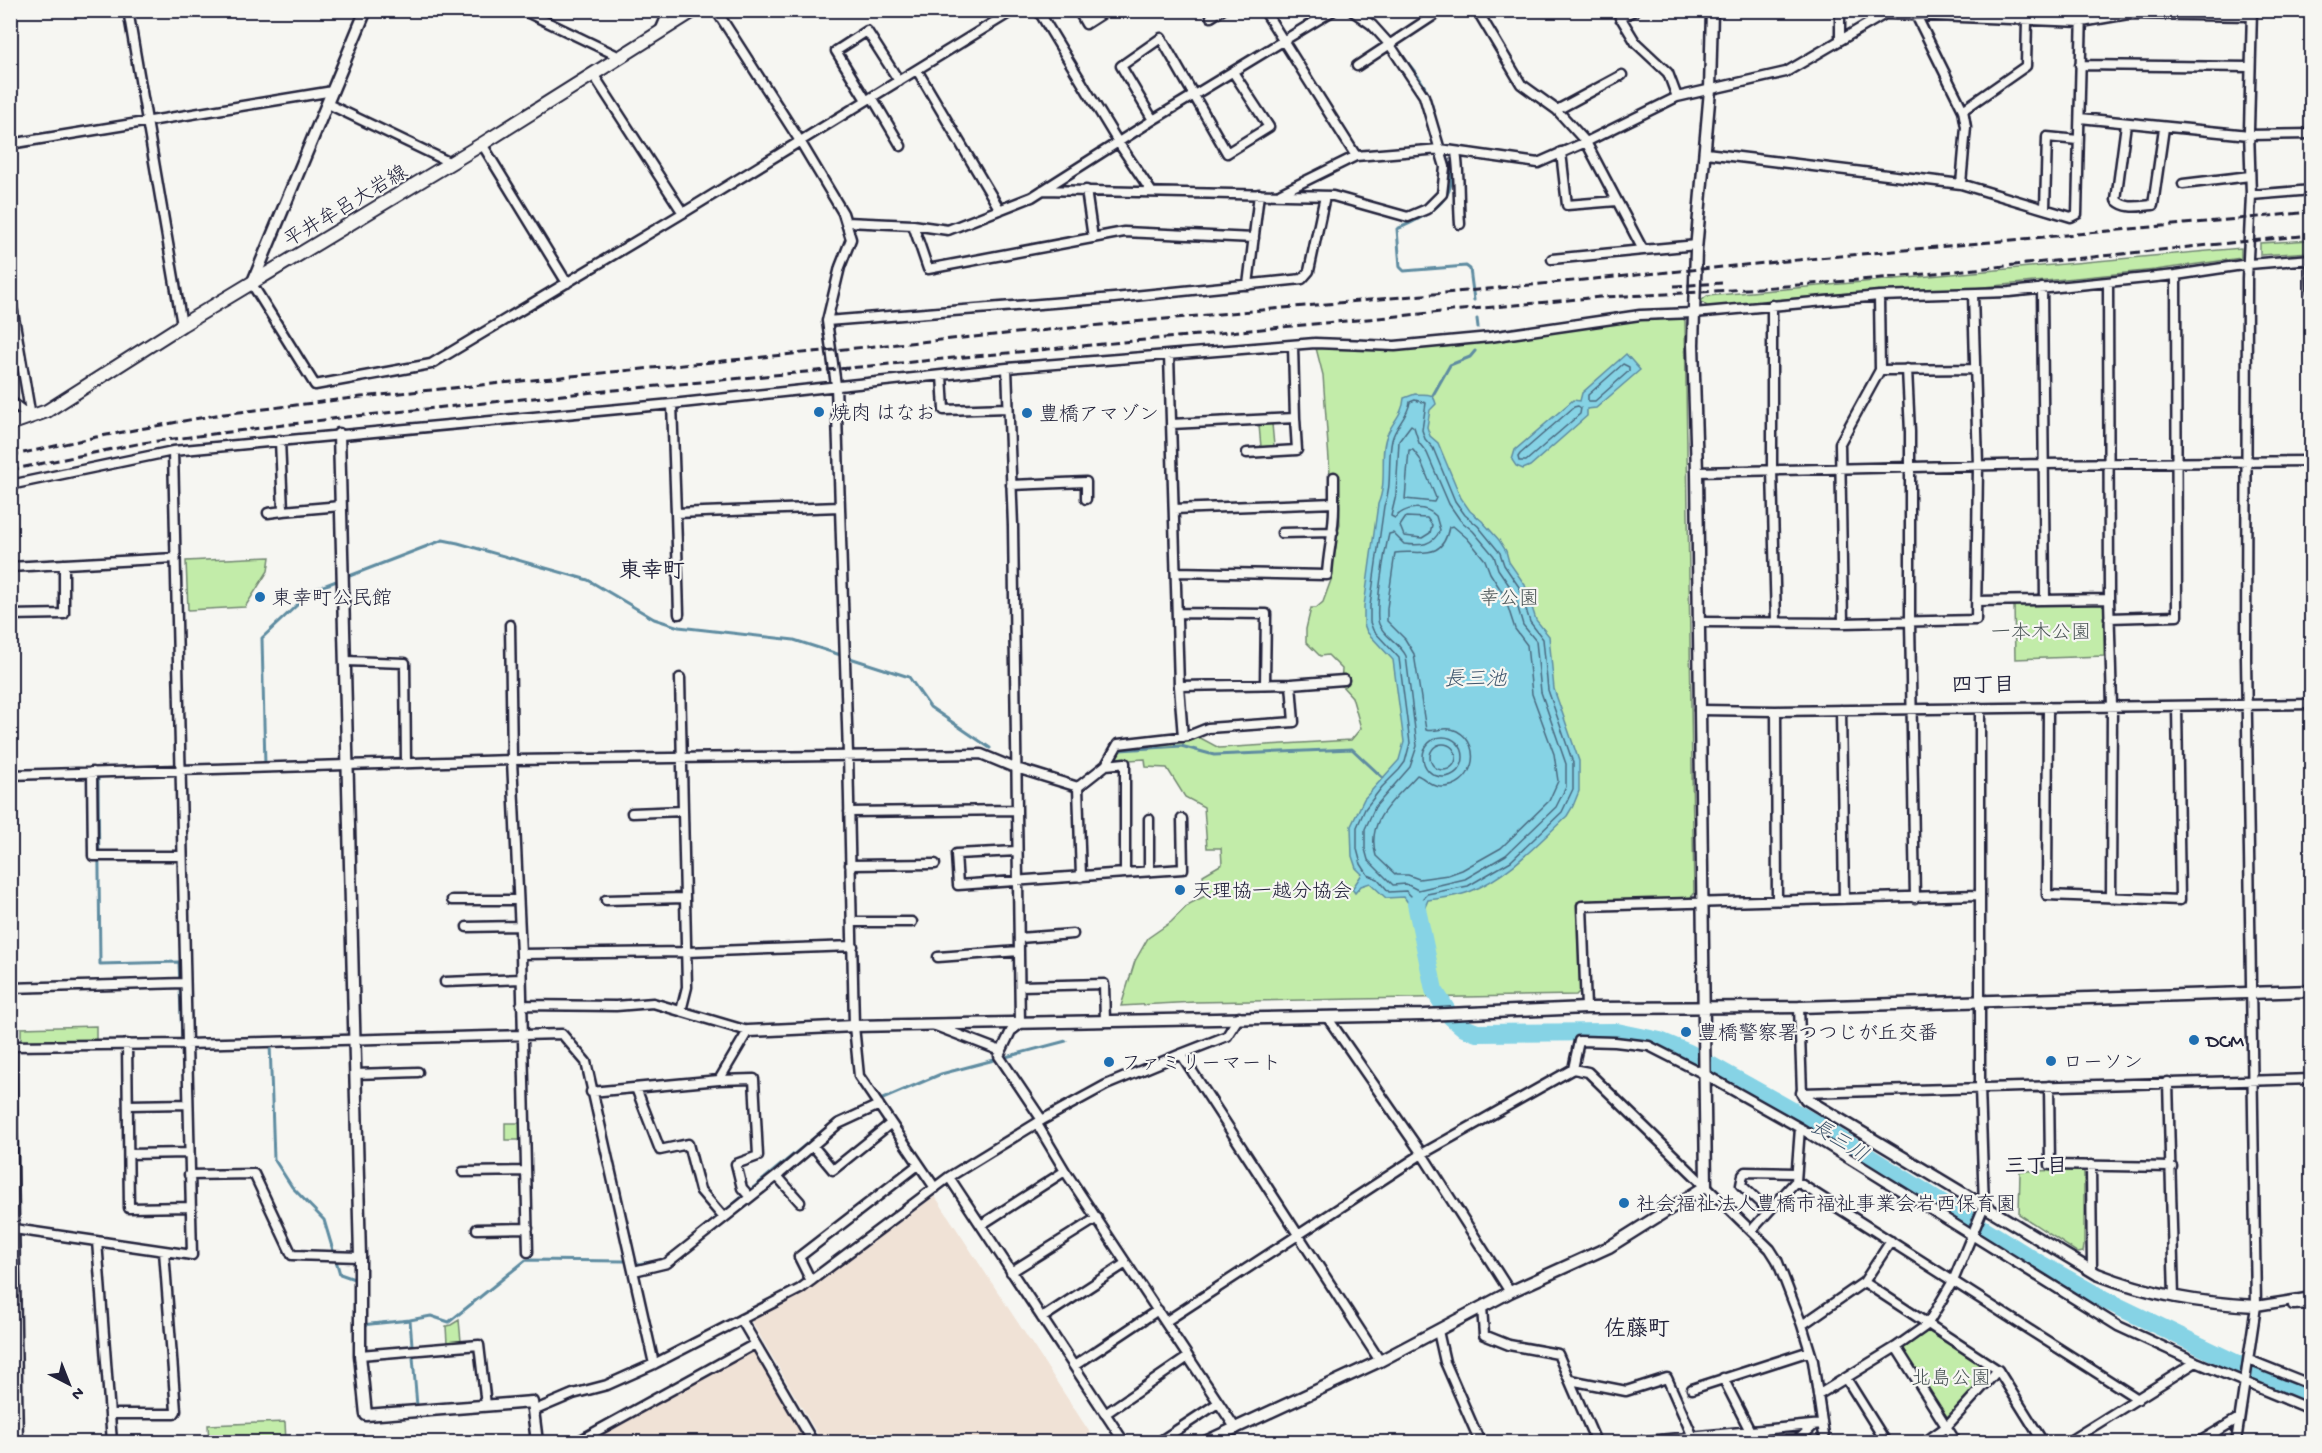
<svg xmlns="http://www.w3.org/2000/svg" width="2322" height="1453" font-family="'Gochi Hand','Klee One',sans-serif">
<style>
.built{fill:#f0e2d6}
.green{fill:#c2eca9;stroke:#728772;stroke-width:1.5}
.water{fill:#86d3e5;stroke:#5e8ca1;stroke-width:1.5}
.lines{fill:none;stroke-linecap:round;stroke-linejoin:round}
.shore{stroke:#4a697f;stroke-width:1.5}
.stream{stroke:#5e8ca1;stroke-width:3}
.river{stroke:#86d3e5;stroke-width:18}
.minor-casing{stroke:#22223b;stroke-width:13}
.tertiary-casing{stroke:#22223b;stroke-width:15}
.secondary-casing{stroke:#22223b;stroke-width:16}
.minor{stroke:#f6f6f2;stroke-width:8}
.tertiary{stroke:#f6f6f2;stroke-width:10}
.secondary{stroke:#f6f6f2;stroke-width:12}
.rail{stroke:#22223b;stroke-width:3;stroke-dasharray:9 4.5;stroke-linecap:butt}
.poi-dot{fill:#1f6fb2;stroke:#f6f6f2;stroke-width:2}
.labels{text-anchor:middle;stroke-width:4.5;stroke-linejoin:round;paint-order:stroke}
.street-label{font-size:20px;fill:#22223b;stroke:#f6f6f2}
.poi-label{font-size:20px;fill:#22223b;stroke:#f6f6f2;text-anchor:start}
.park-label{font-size:20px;fill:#4a5456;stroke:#f6f6f2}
.water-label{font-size:21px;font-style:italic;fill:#40576e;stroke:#f6f6f2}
.neighbourhood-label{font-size:21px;font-weight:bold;fill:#22223b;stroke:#f6f6f2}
.quarter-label{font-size:22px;font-weight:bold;fill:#22223b;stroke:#f6f6f2}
</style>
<rect width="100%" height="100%" fill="#f6f6f2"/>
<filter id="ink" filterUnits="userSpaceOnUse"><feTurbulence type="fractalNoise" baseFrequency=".0167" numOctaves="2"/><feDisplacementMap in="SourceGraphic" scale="12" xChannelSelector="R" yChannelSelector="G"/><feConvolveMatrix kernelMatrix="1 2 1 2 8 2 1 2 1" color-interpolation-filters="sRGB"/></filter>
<g filter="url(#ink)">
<path class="built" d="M935,1196l161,246h-274l-72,-123 51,-24z
M754,1351l54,91h-218z"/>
<path class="green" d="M2311,240v12l-51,3v-12z
M2241,248v10l-86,12 -181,18 -127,5 -139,14 -7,-6 6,-5z
M1683,318l2,3 9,573 -4,4 -113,4 3,89 -4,4 -381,7 -74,4 14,-45 13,-23 23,-16 18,-18 16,-8 -2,-21 19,-11 -1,-16h-14l-3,-41 -19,-10 -18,-29 -21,-1 -1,-8 -33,2 9,-14 65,-6 11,-5 22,12 132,-8 10,-12 -9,-31 -11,-12 1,-16 -14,-14 -8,1 -14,-14v-13l5,-21h5l7,-6 8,-22 1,-30 8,-25 -2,-50 -8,-1 -7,-99 -7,-27h39l34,3 109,-11 143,-20z
M1272,424l2,22 -13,1 -2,-22z
M270,557l-2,14 -23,36 -57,3 -2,-49z
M2014,603l90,1v52l-89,3z
M96,1026v14l-75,2v-14z
M505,1123h15v17h-15z
M2081,1170l3,2v74l-1,6 -5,1 -59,-39 1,-43z
M459,1320l2,21 -14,2 -1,-17 5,-1z
M1924,1331h4l62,39v4l-40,45 -5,-1 -43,-68 1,-3z
M285,1422l1,20h-77l-1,-17z"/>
<path class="water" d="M1626,354l14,16 -44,38 -9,1v7l-57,50 -7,3 -7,-3 -4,-6 3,-10 58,-50 7,1 2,-8z
M1415,394c11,1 18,-3 21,10l-6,6 -3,17 3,9 8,7 23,55 9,13 12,10 17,19 7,11 3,11 16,23 11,35 13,16 5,53 25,72v30l-6,15 -6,10c-30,28 -59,61 -98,76 -14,5 -27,6 -41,8l-3,7h-14l-7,-10 -18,1 -16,-15 -9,3 -6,7 -3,-4 10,-15 -6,-6 -4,-12 -1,-30 13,-27 35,-39 5,-18 -11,-82 -26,-28 -3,-8v-18l14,-102c10,-22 1,-51 9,-69 6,-14 16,-21 17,-37z"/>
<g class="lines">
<path class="shore" d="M1623,364l6,3v4l-34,30h-7v-6z
M1415,400l11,3 -4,27 3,9 8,9 22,53 10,14 13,11 22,27 4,12 15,22 11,35 13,17 5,51 25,73v26l-11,23 -51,49 -43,25 -41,8 -7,7h-4l-10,-10 -17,1 -11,-13 -10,-4 -7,-11 -4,-15v-22l8,-18 17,-22 17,-17 6,-8 5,-19 -11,-85 -26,-28 -3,-8v-16l14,-100c9,-21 3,-44 8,-66 3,-14 16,-23 18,-38z
M1578,406l3,2 -1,6 -54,47h-7l-1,-4 2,-3 54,-47z
M1411,425l3,2 5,16 8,10 22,51 11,16 13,11 21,25 4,13 15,22 10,34 13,16 5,51 25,72v23l-10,20 -50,48 -41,24 -47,11 -12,-6 -13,1 -25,-25 -3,-11v-20l10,-22 35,-40 7,-21 -11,-90c-6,-13 -22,-19 -27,-32 -5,-13 6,-74 10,-90l4,-1 11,11c16,2 29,2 36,-14l-4,-14c-11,-11 -31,-10 -41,2l-4,-2 5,-21 3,-54z
M1409,450h4l7,9 16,39 -2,4 -29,-3z
M1406,517l21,1 5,7 -2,8 -8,5 -18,-2 -4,-10z
M1453,526l14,12 18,22 5,13 14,22 11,34 12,16 5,49 22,60 4,27 -9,20 -48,47 -39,22 -14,5 -29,4 -11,-4h-12l-20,-19c-11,-37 20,-57 41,-81 8,3 13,11 24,12 31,2 44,-41 16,-56 -12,-6 -22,2 -31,-1l-12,-76 -9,-15 -18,-18v-13l8,-55c24,-4 47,10 54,-26z
M1423 757a20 20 0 1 1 40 0a20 20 0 1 1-40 0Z
M1430 757a13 13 0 1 1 26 0a13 13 0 1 1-26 0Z"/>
<path class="stream" d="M1398,51c24,28 32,39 39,75
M1445,153c22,43 -15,62 -48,76l3,38 4,4 62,-5 4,3 4,31
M1477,319l1,8
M1433,395l17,-30 20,-8 5,-6
M1116,754l4,-4 61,-4 33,9 138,-6 31,29
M265,766l-3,-128 51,-48 130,-50 15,3 130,37 66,39 25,8 115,13 115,37 21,30 60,41
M98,779l2,185 79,-2 3,78h3
M270,1043l4,116 18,28 32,33 16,54 17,6
M878,1101l63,-27 125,-33
M670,1256l167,-137 22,-9
M361,1325l49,-5
M417,1406l-7,-86 21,-4 18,6 77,-62 99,1 13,3 26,-4"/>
<path class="river" d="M1416,904l18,86 17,27 13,11 13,5 140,-1 43,9 29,12 125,70 223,139 70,39 205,99"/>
<g class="minor-casing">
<path id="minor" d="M128,10l54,315
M522,10l98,47
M716,10l84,131 43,72 8,26 -11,28 -13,54 9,64 12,369 6,272 5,50 76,112
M1038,10l80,132 33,49
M1078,10l8,14 22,-14
M1264,10l92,146
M1477,10l44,74 36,26 29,32 57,108 54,-5
M1616,10l20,33 32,30 9,24
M1840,10v28
M1916,15l47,95 3,17 -5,57
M1211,17l11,-7
M1620,18l15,-8
M660,31l9,-21
M2080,65l170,2
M1357,66l85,-56
M917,70l83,140
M872,97l29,49
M866,100l-30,-49 31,-20 32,50
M328,104l123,59
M1557,110l65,-35
M1963,110l63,-44 1,-46
M2080,118l169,17 63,-1
M1153,120l-32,-54 40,-28 66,115 42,-26 -36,-55
M2126,124l-10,76c11,10 23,6 37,5l11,-77
M10,144l323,-53
M482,144l85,139
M1456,152c4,24 2,48 4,72
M1561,152l6,53 50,-4
M1706,153l255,31 110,33 6,-3 5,-204
M2183,184l67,-8
M1043,190l290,6 75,21 19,-8 15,-15 3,-27 -21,-71 -34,-51 -18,-20 -21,-15
M1086,190l7,48
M1281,193l75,-37 84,-7 98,14 48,-21 91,-45 109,-25 99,-58 197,8 46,-8 124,2
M2251,195l61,-5
M2045,209l2,-72 31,3
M683,213l331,-203
M846,222l67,3 35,5 84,-33 121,-77 181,-110
M913,225l15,44 196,-37 130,6
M1552,259l91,-9
M2311,259l1,33
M2108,282l1,317 3,107 -1,192
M252,284l63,101 116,-21 252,-151 -90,-139
M1248,285l11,-91
M2042,288l3,311
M10,294l21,123
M1879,296l1,74 95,-1
M1772,305v165l4,152
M827,321l287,-23 188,-19 7,-8 16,-75
M1169,355l10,331 112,-2 53,-4
M1007,368l6,158 7,498 -9,7 -12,25 43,64
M1907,369l3,63v190l5,276
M942,375l2,35 64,-2
M10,401l21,16
M672,404l4,109 164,-6
M1171,424l124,-6 -2,-72
M280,440l3,71 58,-5
M1247,453l50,-3 -2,-32
M1697,472l346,-8 269,-3
M10,485l163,-34 499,-47 335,-36 308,-25 80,3 95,-9 150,-22 54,-2 185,-17 130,-4 167,-17 73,-11 63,-5
M1011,485l75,-3v17
M1334,503v-26
M1174,509l160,-6c1,25 -6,48 -7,72l-151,-3
M268,513l15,-2
M676,513l3,101
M1282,533l51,-1
M10,567l165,-9
M1976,601l133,-2
M1177,613l89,1 -1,69
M10,615l54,-1v-50
M2109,618l68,-2 -1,-341
M1698,622l145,1 133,-3 2,-155 -5,-171
M1843,623l-3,-180 40,-73
M510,625l2,135 9,194 7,298
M346,661l59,2 1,100
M680,678l7,309 -6,24
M1179,686l4,51
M2048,707l-1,188 133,5 -3,-194
M1699,710l77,1 536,-7
M1841,710l3,189
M1776,711l1,189
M92,772l1,84h89
M10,775l502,-15 469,-6 29,12 68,21 28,-22 12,-21 70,-8 20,-8 86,-6 -3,-38
M1078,787l3,90
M849,812l168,-2
M632,813l51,-2
M1149,819v52
M1017,851l-61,3 2,31 167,-12v-110l-19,2
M850,865l85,-1
M1125,873l58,-4 -1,-50
M452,900h66
M606,900l79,-2
M852,922h60
M467,927l52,-1
M1019,938l54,-4
M521,954l165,-2 167,-6
M938,957l81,-6
M445,982l76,-3
M1020,986l84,-2 1,37
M10,988l174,-5
M521,1005l95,1 37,-3 95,28 -29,49 -128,12
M1799,1007l3,86 510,-14
M1586,1008l-4,-102 397,-11
M1327,1017l95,137 88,138
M933,1025l68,26
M127,1044l2,164 61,-1
M10,1046l176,-2 376,-10 24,28 68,302
M1181,1054l46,-18 12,-19
M1573,1069l6,-28 36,1 34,4 55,28 96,54 318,198 78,36 116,48
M355,1074l63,-2
M719,1080l35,-1 4,77 -22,8 6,24 8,9
M2168,1082l6,215
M2049,1086l1,79 122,2
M636,1088l24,62 28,-6 12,46 24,28
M128,1105l59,-1
M1037,1124l28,47 171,258
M813,1146l20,24 57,-46
M129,1154l60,-1
M2091,1165l1,106
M463,1172l63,-1
M189,1175l65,-1 38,81 68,2
M777,1176l23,26
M949,1177l175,265
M1796,1181l342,218
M1769,1211l-28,-26 2,-10 3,-3 50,1
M981,1225l84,-54
M14,1229l178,26 -19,-804
M477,1229l51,-1
M1752,1230l44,-49 4,-53
M97,1241l15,201
M634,1271l33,-8 110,-87 61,-52 41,-19
M1011,1272l86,-54
M811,1281l-12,-24 119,-92
M1864,1282l134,88 45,72
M2293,1305l19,-1
M2256,1306l56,-9
M1482,1307l2,28 25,10 49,9 38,88
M1042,1318l84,-55
M741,1319l72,123
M1165,1322l257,-168 151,-85 15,3 182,177 7,11 25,65 11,36 12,81
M1802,1325l62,-43 27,-41
M1438,1331l7,31 35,80
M1896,1347l60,95
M360,1355l119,-10 7,60
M2249,1360l63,25
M1074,1366l84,-56
M1723,1378l27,53
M1846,1378l40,64
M1570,1380l56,11 41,-13 26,59
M1692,1389l118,-38
M1818,1395l78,-48 31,-22 26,-44 31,-75 -4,-119v-379
M533,1411l40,-17 34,-9 47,-21 146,-75 149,-112 93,-57 64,-35 75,-31 199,307
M110,1414h64l2,-3 -12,-160
M1105,1414l83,-57
M577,1442l178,-98
M1159,1442l59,-39
M1638,1442l184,-18
M1796,1442l18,-17
M1925,1442l21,-15 52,-57
M2068,1442l128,-80
M2199,1442l40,-24
M2236,1442l20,-136 -10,-648 1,-379 4,-84 -2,-65 3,-120"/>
</g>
<g class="tertiary-casing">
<path id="tertiary" d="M252,284l114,-274
M339,434l21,823v98l6,60 166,-13 5,40
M748,1031l106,-5 570,-11 162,-7 213,-1 513,-16
M10,1049l7,393
M1802,1093l4,6 291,175c54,21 101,29 159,32
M1205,1442l175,-81 130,-69 99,-45 97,-61 -9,-714 -4,-128 3,-94 14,-160 2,-80"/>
</g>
<g class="secondary-casing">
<path id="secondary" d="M10,424l37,-13 135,-86 300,-181 213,-134"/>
</g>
<use href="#minor" class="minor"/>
<use href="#tertiary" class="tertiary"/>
<use href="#secondary" class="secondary"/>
<path class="rail" d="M1674,286l48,-3
M10,456l86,-19 120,-22 145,-18 462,-46 1489,-139
M10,470l132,-27 205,-26 205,-21 1048,-99c238,-9 475,-40 712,-62"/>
</g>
</g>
<g class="poi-dot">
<circle cx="819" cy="412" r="6"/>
<circle cx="1027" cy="413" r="6"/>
<circle cx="260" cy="597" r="6"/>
<circle cx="1180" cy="890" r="6"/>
<circle cx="1686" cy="1032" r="6"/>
<circle cx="2194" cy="1040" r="6"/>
<circle cx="2051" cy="1061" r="6"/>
<circle cx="1109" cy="1062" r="6"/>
<circle cx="1624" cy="1203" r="6"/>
</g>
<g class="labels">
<g class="street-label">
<text transform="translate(345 205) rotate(-31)" y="7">平井牟呂大岩線</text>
</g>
<g class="poi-label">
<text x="831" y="419">焼肉 はなお</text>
<text x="1039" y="420">豊橋アマゾン</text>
<text x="272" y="604">東幸町公民館</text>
<text x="1192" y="897">天理協一越分協会</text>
<text x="1698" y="1039">豊橋警察署つつじが丘交番</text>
<text x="2206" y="1047">DCM</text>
<text x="2063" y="1068">ローソン</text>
<text x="1121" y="1069">ファミリーマート</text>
<text x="1636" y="1210">社会福祉法人豊橋市福祉事業会岩西保育園</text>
</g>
<g class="park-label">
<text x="1509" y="604">幸公園</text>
<text x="2041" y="638">一本木公園</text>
<text x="1951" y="1384">北島公園</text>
</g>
<g class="water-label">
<text x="1475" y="685">長三池</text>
<text transform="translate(1840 1140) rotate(32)" y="7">長三川</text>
</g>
<g class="neighbourhood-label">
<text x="1983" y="691">四丁目</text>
<text x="2036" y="1172">三丁目</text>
</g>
<g class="quarter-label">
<text x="652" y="577">東幸町</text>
<text x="1637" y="1335">佐藤町</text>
</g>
</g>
<rect width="2322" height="1453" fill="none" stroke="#f6f6f2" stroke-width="36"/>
<rect x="18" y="18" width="2286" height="1417" fill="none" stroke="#22223b" stroke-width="2" filter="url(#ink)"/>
<g transform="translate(69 1384) rotate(138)" stroke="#f6f6f2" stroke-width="4.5" paint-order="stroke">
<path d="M0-4.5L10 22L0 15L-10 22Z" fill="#22223b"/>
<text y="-9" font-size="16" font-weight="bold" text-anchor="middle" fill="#22223b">N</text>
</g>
</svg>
